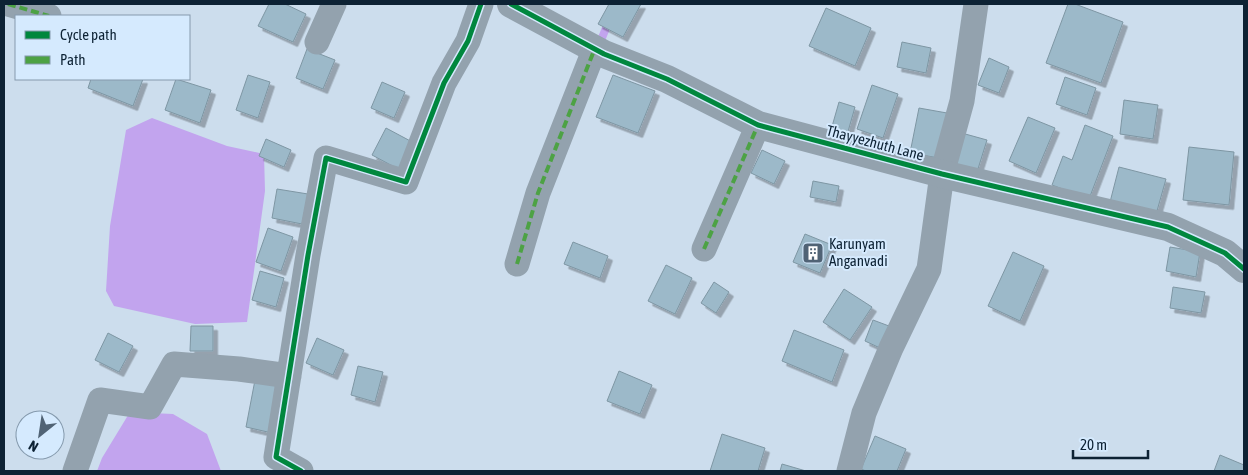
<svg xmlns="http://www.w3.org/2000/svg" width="1248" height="475" font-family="'Asap Condensed',sans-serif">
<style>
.water{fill:#c2a4ee}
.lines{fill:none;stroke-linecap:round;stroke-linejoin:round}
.stream{stroke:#c2a4ee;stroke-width:8}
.building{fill:#9cb9c9;stroke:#7e96a3;filter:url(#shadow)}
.minor{stroke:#93a2ae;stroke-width:25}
.tertiary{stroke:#93a2ae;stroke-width:28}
.quiet{stroke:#4da244;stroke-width:4;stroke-dasharray:8 4;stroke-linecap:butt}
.cycleway-casing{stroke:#d5eafe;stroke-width:8}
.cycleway{stroke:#00873e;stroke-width:5}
.labels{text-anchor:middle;stroke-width:4;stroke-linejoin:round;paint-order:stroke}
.street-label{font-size:15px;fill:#0d2234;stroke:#d5eafe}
.poi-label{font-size:15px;fill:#0d2234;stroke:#d5eafe;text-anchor:start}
</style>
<defs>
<filter id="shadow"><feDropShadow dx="4.5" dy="4.5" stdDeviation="0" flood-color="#0004"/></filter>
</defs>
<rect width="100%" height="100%" fill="#ccdded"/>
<path class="water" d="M152,118l75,28 37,8 1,37 -18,131 -52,2 -81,-18 -8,-15 4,-65 16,-96z
M130,412l43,2 34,20 14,37h-124l5,-13z"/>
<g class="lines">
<path class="stream" d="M599,45l17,-41"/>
</g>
<path class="building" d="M269,4h16l21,10 -13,28 -35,-16z
M609,4h32l-18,33 -25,-13z
M1068,4h7l48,18 -22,61 -55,-20z
M826,8l45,20 -16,38 -46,-20z
M902,42l29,6 -5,25 -29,-6z
M307,49l28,11 -12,29 -27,-11z
M989,58l20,9 -10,26 -21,-8z
M248,75l22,7 -12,36 -22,-8z
M613,75l42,16 -17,42 -42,-16z
M1065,77l31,11 -9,27 -31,-11z
M91,79h52l-10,27 -45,-18z
M176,79l35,11 -11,33 -35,-13z
M382,82l23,10 -11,26 -23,-10z
M872,85l26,9 -15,44 -26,-9z
M1124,100l34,5 -5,34 -33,-5z
M839,102l16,5 -8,28 -16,-5z
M919,108l28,5 -8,45 -29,-5z
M1028,117l27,11 -19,45 -27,-12z
M1085,125l28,11 -24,63 -37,-14 11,-29 9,4z
M386,128l30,16 -14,27 -30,-16z
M958,132l29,8 -10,32 -28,-9z
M266,139l25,11 -7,17 -25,-11z
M1189,147l45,5 -5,53 -46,-5z
M762,150l23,11 -11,23 -23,-11z
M1119,167l47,12 -11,39 -46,-12z
M813,181l26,5 -3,16 -26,-5z
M277,189l31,5 -6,30 -30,-6z
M268,228l25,9 -12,34 -25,-9z
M805,234l27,11 -12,28 -27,-11z
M573,242l35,14 -8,22 -36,-14z
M1170,247l30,5 -4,25 -30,-6z
M1013,252l31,14 -24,55 -32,-15z
M666,265l26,13 -17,36 -27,-13z
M260,271l24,7 -8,29 -24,-7z
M714,282l15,10 -13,21 -15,-10z
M1173,287l32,5 -4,21 -31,-5z
M844,289l28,18 -22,33 -27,-18z
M873,320l16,6 -9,22 -15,-7z
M191,326h22v25h-23z
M794,330l50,20 -12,32 -50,-21z
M108,333l25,13 -14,26 -24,-12z
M317,338l27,12 -11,25 -27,-12z
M358,366l25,6 -8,30 -24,-7z
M619,371l33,14 -12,29 -33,-13z
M255,380l27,5 -10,48 -26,-6z
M722,434l43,14 -7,23h-48z
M875,436l31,13 -9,22h-31l-5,-2z
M1220,455l24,10v6h-30z
M782,464l24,7h-26z"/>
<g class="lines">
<path class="minor" d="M8,4l41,12
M317,42l17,-38
M704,249l54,-124
M517,264l21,-71 57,-145
M75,471l25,-71 50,7 24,-43 65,5 50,7
M301,471l-25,-14 32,-202 18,-97 80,24 38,-99 24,-42 13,-37
M849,471l15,-58 27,-65 38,-79 13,-95 20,-73 14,-97"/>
<path class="tertiary" d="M511,4l93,50 63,25 91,46 184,49 226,53 57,26 19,16"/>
<path class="quiet" d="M8,4l41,12
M704,249l54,-124
M517,264l21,-71 57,-145"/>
<g class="cycleway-casing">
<path id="cycleway" d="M511,4l93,50 63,25 91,46 184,49 226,53 57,26 19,16
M301,471l-25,-14 32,-202 18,-97 80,24 38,-99 24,-42 13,-37"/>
</g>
<use href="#cycleway" class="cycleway"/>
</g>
<defs>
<g id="building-square" transform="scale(1.125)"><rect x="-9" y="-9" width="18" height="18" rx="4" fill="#506375" stroke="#d5eafe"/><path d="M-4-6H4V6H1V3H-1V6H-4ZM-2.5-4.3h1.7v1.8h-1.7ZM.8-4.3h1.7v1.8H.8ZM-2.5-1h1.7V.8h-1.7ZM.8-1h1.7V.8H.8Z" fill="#fff"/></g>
</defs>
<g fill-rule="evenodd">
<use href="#building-square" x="813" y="253"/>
</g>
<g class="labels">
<g class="street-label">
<text transform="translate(875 143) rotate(15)" y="5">Thayyezhuth Lane</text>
</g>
<g class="poi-label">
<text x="829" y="249">Karunyam<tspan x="829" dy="17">Anganvadi</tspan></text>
</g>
</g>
<rect width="1248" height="475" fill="none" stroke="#0d2234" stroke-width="10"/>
<rect x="15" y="15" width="175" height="65" fill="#d5eafe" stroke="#859aad"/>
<rect x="25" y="31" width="25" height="8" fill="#00873e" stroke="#859aad"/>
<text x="60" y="40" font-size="15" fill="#0d2234">Cycle path</text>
<rect x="25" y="56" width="25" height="8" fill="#4da244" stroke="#859aad"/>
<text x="60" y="65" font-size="15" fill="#0d2234">Path</text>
<g transform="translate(40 435) rotate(210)"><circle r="24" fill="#d5eafe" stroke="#859aad"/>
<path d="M0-4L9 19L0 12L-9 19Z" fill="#506375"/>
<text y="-8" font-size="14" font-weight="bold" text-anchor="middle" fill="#0d2234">N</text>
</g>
<path d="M1073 450v8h75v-8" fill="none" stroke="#0d2234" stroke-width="2.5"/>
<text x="1080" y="450" font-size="15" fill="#0d2234" stroke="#d5eafe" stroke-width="4" paint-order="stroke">20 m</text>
</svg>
